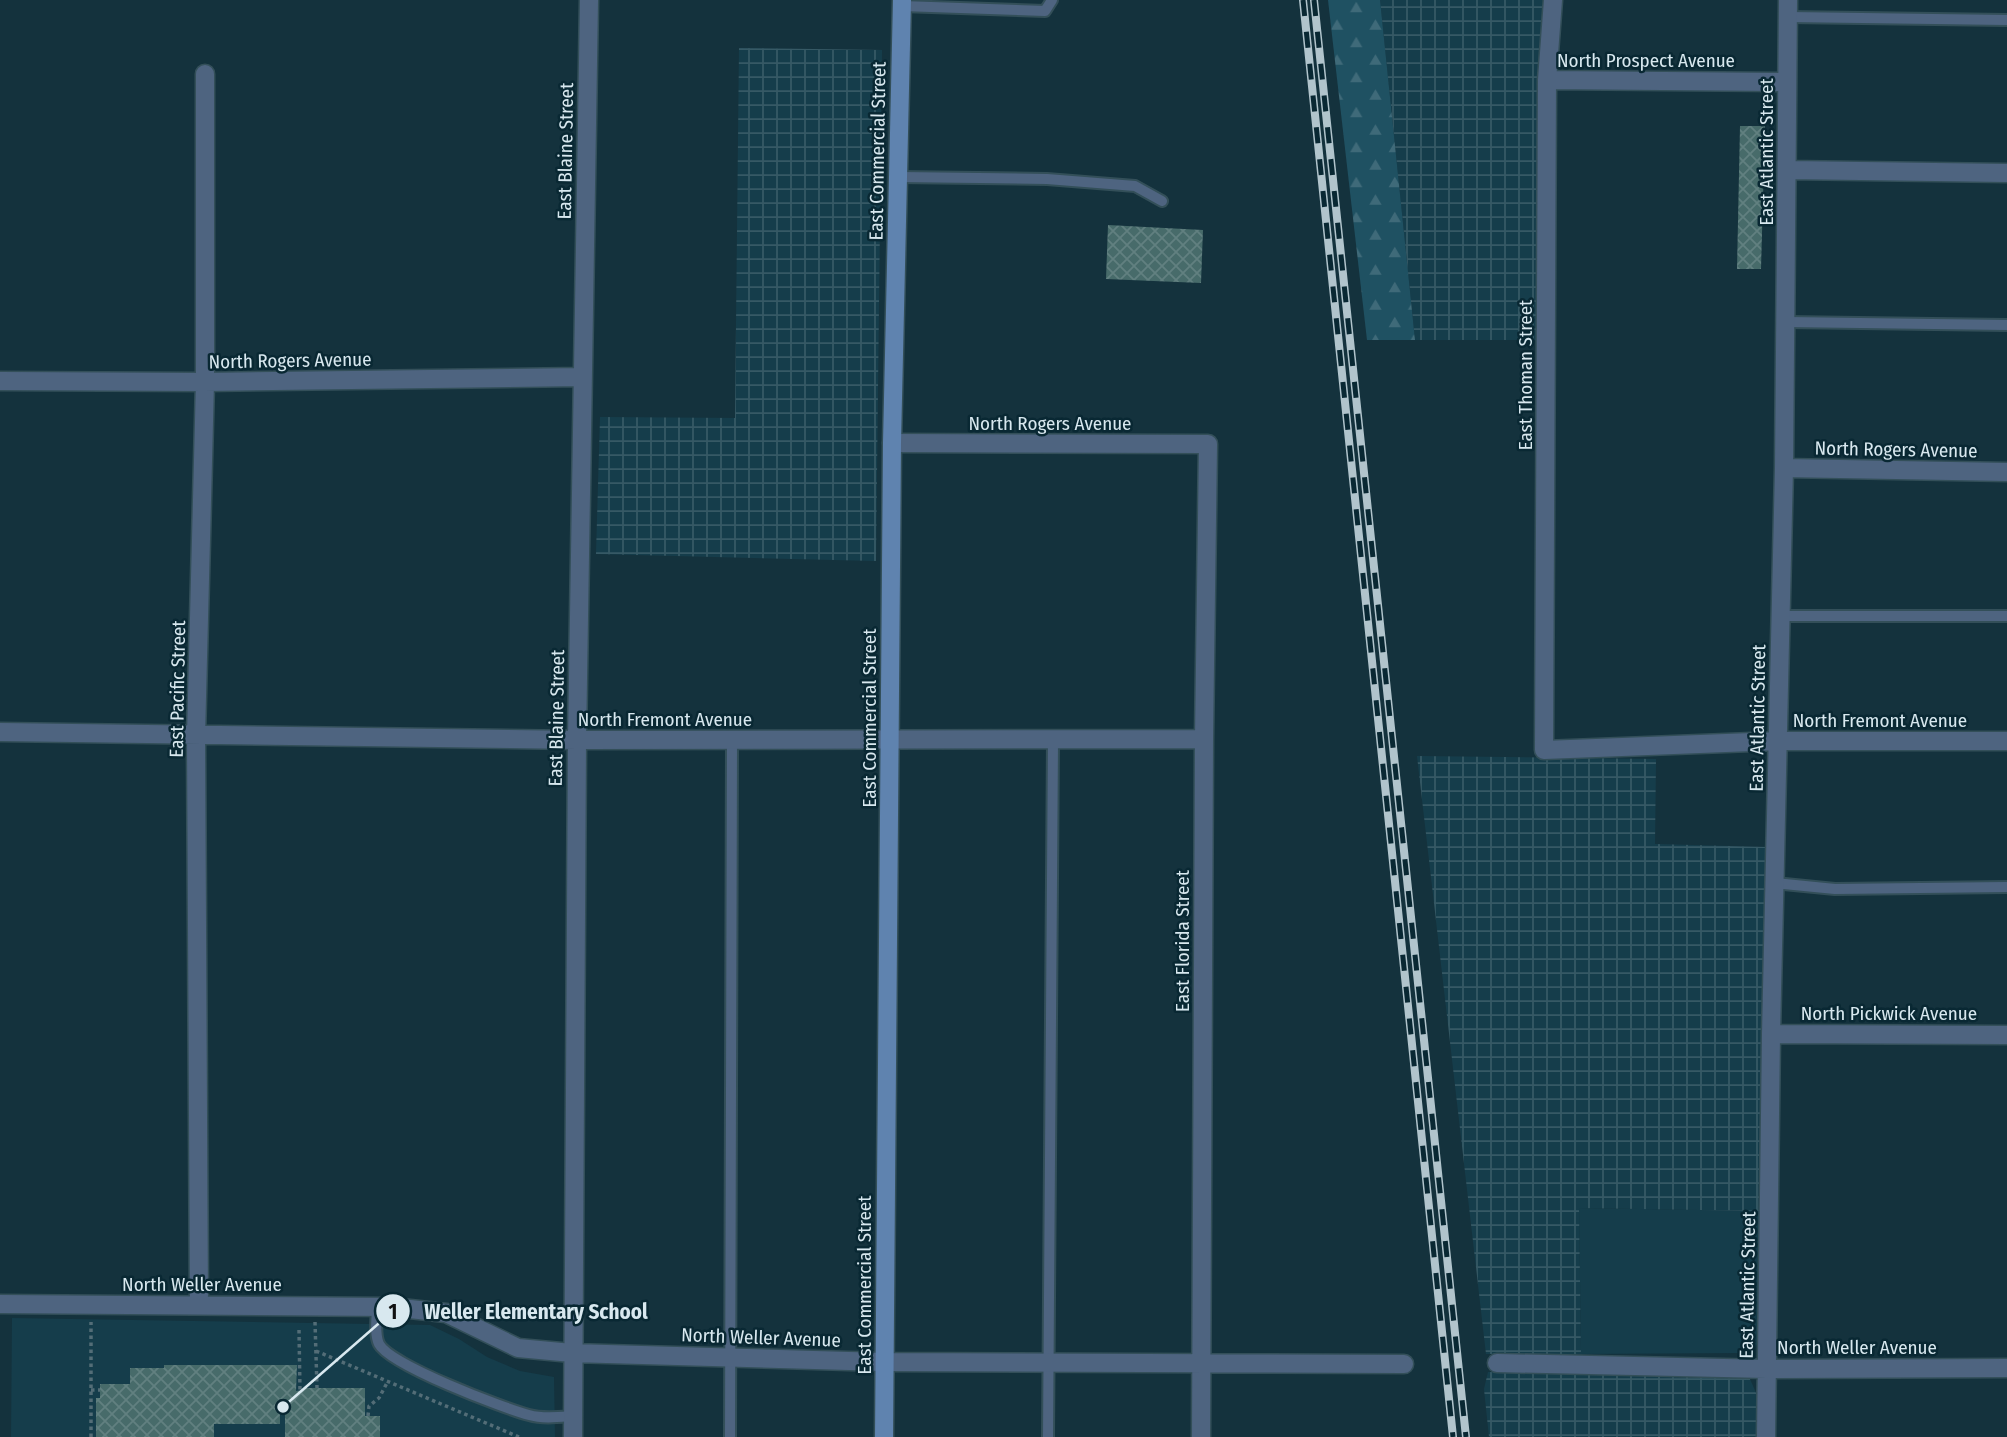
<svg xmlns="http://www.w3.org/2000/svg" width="2007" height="1437" font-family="'Fira Sans Condensed',sans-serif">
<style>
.built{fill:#153d4b}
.industrial{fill:url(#industrial-grid)}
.forest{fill:url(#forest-firs)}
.building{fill:url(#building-cross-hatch)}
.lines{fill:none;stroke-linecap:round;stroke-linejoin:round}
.lane-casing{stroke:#334f59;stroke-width:14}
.street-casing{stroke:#334f59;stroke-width:21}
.secondary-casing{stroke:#334f59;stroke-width:21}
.path{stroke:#536d77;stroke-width:3.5;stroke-dasharray:3.5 3.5;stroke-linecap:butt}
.lane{stroke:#4e6480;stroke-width:10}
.street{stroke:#4e6480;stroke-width:18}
.secondary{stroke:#5f83af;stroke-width:18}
.rail-casing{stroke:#b1c4cc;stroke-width:8}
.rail{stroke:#092833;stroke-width:5;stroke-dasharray:16;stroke-linecap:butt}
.labels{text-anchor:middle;stroke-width:5;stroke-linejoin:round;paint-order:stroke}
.street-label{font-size:19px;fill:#d8e8ef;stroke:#092833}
.leader{fill:none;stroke:#d8e8ef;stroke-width:2.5}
.callout-dot{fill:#d8e8ef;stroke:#092833;stroke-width:2.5}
.mark-label{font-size:21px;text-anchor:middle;font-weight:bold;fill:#111}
.callout-label{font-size:21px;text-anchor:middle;font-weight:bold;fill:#d8e8ef;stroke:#092833;stroke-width:5;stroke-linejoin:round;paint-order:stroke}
</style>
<defs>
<pattern id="industrial-grid" width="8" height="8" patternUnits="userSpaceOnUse" patternTransform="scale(1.75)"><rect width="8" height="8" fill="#153d4b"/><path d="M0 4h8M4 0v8" fill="none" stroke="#365965"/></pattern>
<pattern id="forest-firs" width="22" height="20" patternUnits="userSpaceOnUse" patternTransform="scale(1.75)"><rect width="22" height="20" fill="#1f5162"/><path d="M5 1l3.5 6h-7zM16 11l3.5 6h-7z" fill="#3f6a79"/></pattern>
<pattern id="building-cross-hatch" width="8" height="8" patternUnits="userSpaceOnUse" patternTransform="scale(1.75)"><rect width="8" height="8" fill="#476b6a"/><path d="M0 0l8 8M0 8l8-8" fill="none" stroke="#618080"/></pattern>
</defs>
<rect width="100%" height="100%" fill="#14323d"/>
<path class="built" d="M1579,1208l181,3 -3,134 -5,6 -9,2 -162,1z
M12,1318l418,7 29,14 28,18 33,14 34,6 1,60h-544z"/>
<path class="industrial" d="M1380,0h163l-4,69 -1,271h-123z
M739,48l143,2 -6,511 -280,-7 4,-137 135,1z
M1417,756l239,3 -1,85 113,3 -8,364 -181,-3 2,146h-95z
M1488,1372l261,5 8,18 -1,42h-267l-5,-48z"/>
<path class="forest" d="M1328,0h52l35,340h-48z"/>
<path class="building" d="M1740,126h25l-4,143h-24z
M1108,225l95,5 -2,53 -95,-4z
M164,1365h133l-1,26 9,-1 -1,-2h61v28h15v21h-95v-32h-5v19h-66v13h-118v-39h4v-14h30v-16h34z"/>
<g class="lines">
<g class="lane-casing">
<path id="lane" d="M902,6l143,5 7,-11
M1788,17l219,3
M898,177l149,2 88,7 27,15
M1786,322l221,3
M1781,616h226
M1774,883l61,6 172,-2
M377,1306c0,11 -3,28 2,38 11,21 124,64 150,71 14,4 30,2 43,1
M730,1437l2,-697
M1048,1437l5,-697"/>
</g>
<g class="street-casing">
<path id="street" d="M1553,0l-6,80 -3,670 234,-9h229
M1547,80l240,2
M1788,170l219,3
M0,381l205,1 376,-5
M892,443l316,1 -4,295 -3,698
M1784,468l223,4
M0,732l577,8 627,-1
M1771,1034l236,1
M0,1304l392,3 54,6 72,35 54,5 312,9 520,2
M199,1305l-3,-569 9,-354v-308
M1497,1363l270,6 240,-1
M573,1437l4,-697 12,-740
M1766,1437l5,-403 13,-566 4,-468"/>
</g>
<g class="secondary-casing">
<path id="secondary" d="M884,1437l8,-994 10,-443"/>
</g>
<path class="path" d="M315,1322l2,66
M299,1330l1,61
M316,1351l203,86
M91,1390h9
M368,1416l1,-10 10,-8 9,-17
M91,1437v-115"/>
<use href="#lane" class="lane"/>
<use href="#street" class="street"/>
<use href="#secondary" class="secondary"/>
<g class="rail-casing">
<path id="rail" d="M1303,0l150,1437
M1314,0l152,1437"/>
</g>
<use href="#rail" class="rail"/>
</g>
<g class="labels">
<g class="street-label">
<text x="1646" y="67">North Prospect Avenue</text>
<text transform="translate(565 151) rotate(-89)" y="7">East Blaine Street</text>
<text transform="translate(877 151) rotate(-89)" y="7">East Commercial Street</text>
<text transform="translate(1766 152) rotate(-90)" y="7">East Atlantic Street</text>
<text transform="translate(290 360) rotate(-1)" y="7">North Rogers Avenue</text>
<text transform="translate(1525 375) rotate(-90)" y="7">East Thoman Street</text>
<text x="1050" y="430">North Rogers Avenue</text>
<text transform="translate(1896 449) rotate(1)" y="7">North Rogers Avenue</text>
<text transform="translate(177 689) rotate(-89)" y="7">East Pacific Street</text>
<text transform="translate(556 718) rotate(-89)" y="7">East Blaine Street</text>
<text transform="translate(869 718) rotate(-90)" y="7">East Commercial Street</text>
<text transform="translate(1757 718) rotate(-89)" y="7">East Atlantic Street</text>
<text x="665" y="726">North Fremont Avenue</text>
<text x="1880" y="727">North Fremont Avenue</text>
<text transform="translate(1182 941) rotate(-90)" y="7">East Florida Street</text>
<text x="1889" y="1020">North Pickwick Avenue</text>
<text x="202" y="1291">North Weller Avenue</text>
<text transform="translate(864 1285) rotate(-90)" y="7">East Commercial Street</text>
<text transform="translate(1747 1285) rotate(-89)" y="7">East Atlantic Street</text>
<text transform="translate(761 1337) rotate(2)" y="7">North Weller Avenue</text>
<text x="1857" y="1354">North Weller Avenue</text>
</g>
</g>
<path class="leader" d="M283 1407L393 1311"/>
<g class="callout-dot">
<circle cx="283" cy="1407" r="7"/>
<circle cx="393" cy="1311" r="18"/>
</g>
<g class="mark-label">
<text x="393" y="1319">1</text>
</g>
<g class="callout-label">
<text x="536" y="1319">Weller Elementary School</text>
</g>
</svg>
